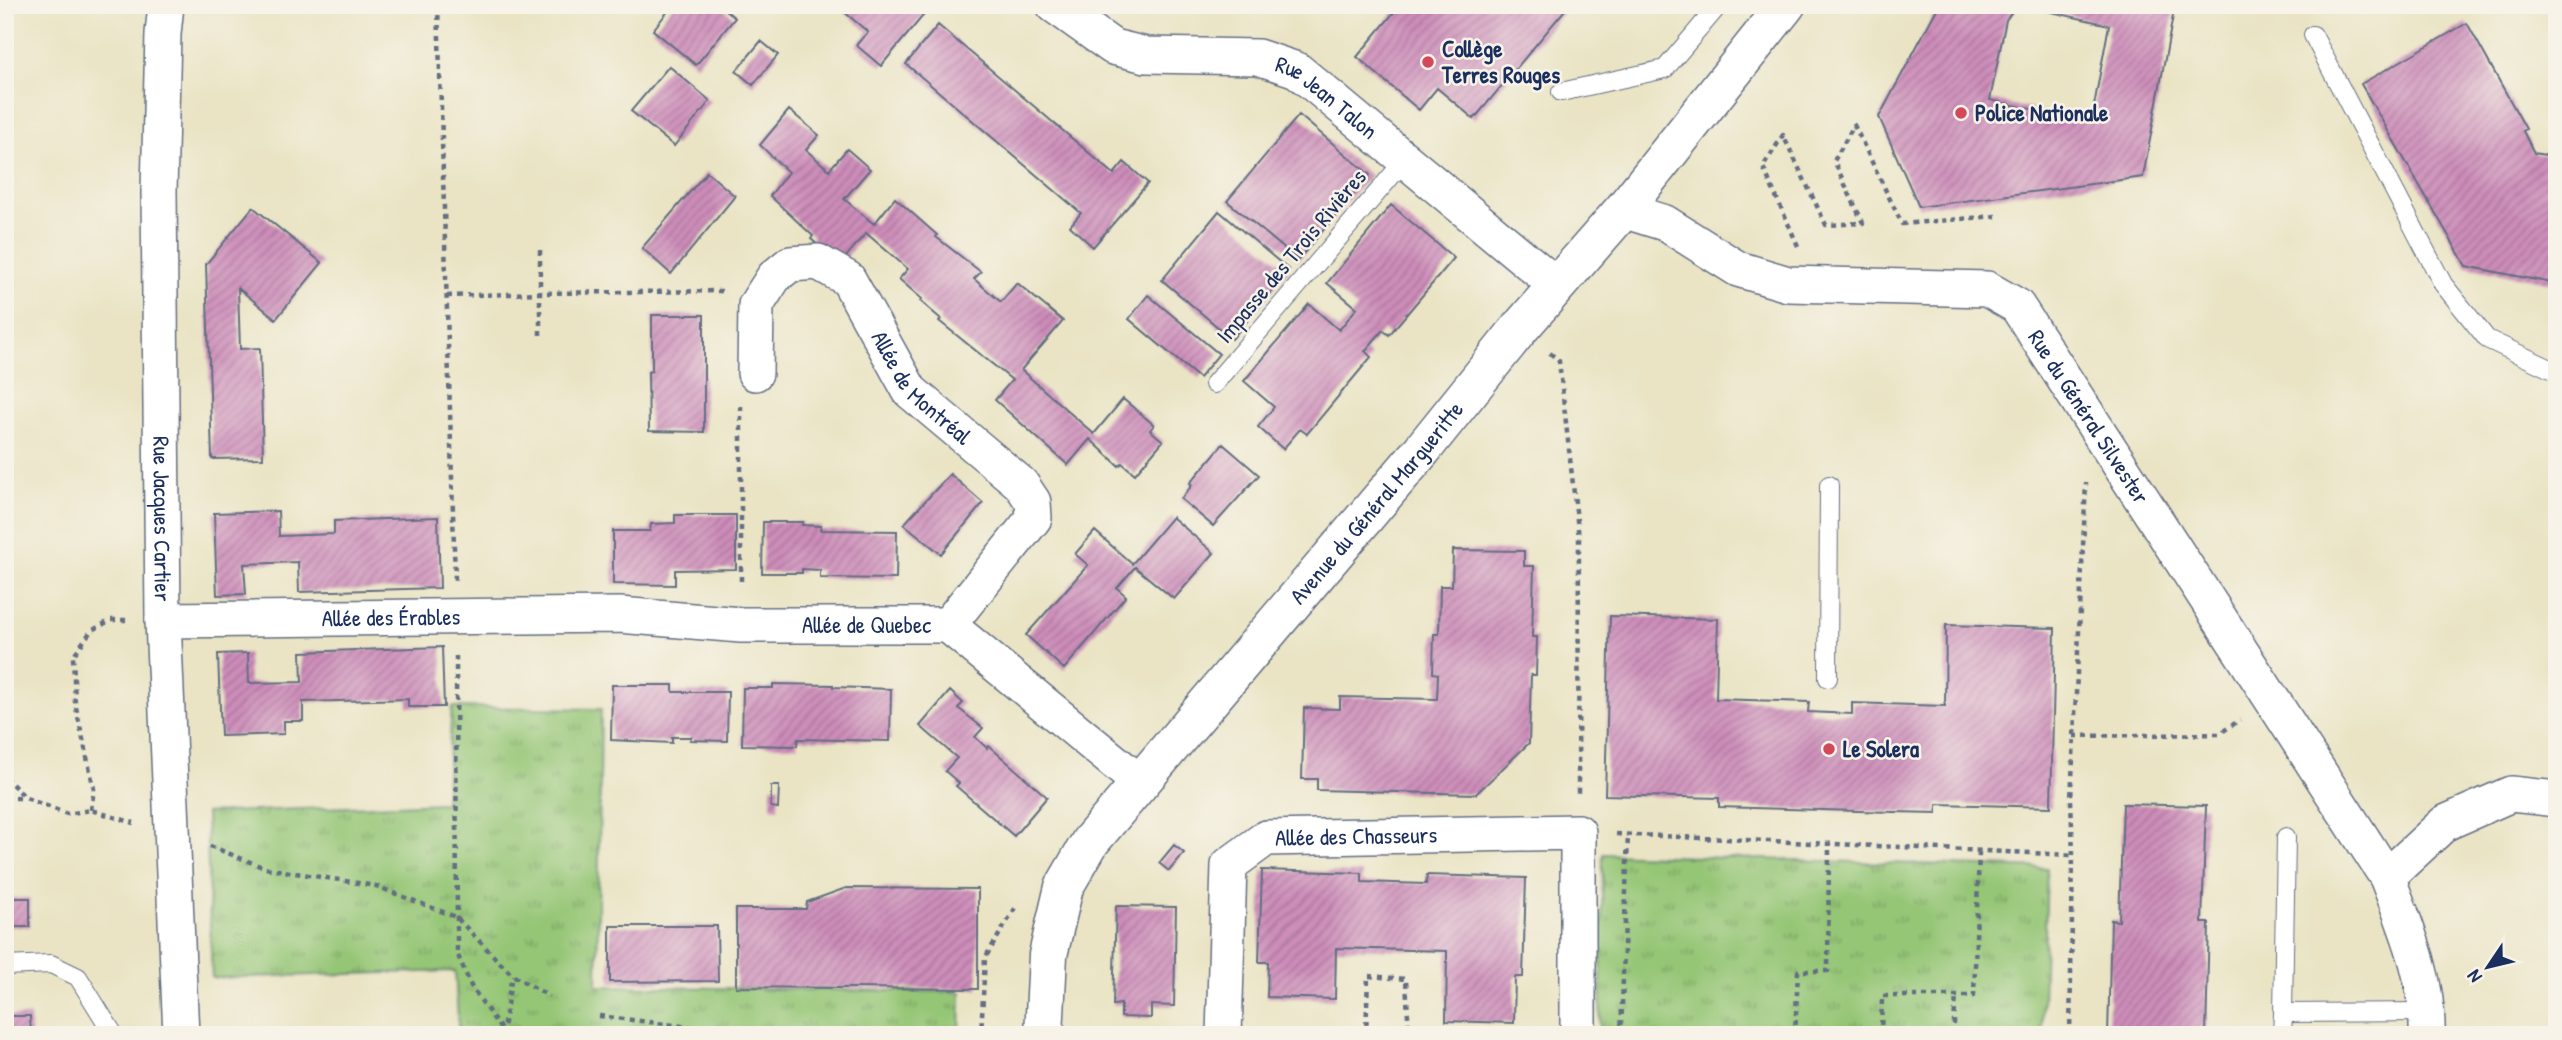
<svg xmlns="http://www.w3.org/2000/svg" width="2562" height="1040" font-family="'Patrick Hand',sans-serif">
<style>
.park{fill:url(#park-tufts);stroke:#587a6a;stroke-width:2}
.building{fill:url(#building-hatch)}
.lines{fill:none;stroke-linecap:round;stroke-linejoin:round}
.service-casing{stroke:#636e82;stroke-width:20}
.minor-casing{stroke:#636e82;stroke-width:38}
.tertiary-casing{stroke:#636e82;stroke-width:41}
.path{stroke:#636e82;stroke-width:4.5;stroke-dasharray:5 5;stroke-linecap:butt}
.service{stroke:#fff;stroke-width:18}
.minor{stroke:#fff;stroke-width:35}
.tertiary{stroke:#fff;stroke-width:38}
.poi-dot{fill:#d1495b;stroke:#f7f3e8;stroke-width:2.5}
.labels{text-anchor:middle;stroke-width:5;stroke-linejoin:round;paint-order:stroke}
.poi-label{font-size:23px;font-weight:bold;fill:#1b2f5e;stroke:#f7f3e8;text-anchor:start}
.street-label{font-size:23px;fill:#1b2f5e;stroke:#f7f3e8}
</style>
<defs>
<pattern id="park-tufts" width="24" height="20" patternUnits="userSpaceOnUse" patternTransform="scale(1.75)"><rect width="24" height="20" fill="#95c676"/><path d="M3 7l-1-3M5 7V3M7 7l1-3M15 17l-1-3M17 17v-4M19 17l1-3" fill="none" stroke="#79a164"/></pattern>
<pattern id="building-hatch" width="6" height="6" patternUnits="userSpaceOnUse" patternTransform="scale(1.75)"><rect width="6" height="6" fill="#ce8dba"/><path d="M-1 1l2-2M0 6l6-6M5 7l2-2" fill="none" stroke="#a6749a"/></pattern>
</defs>
<rect width="100%" height="100%" fill="#f7f3e8"/>
<filter id="ink" filterUnits="userSpaceOnUse"><feTurbulence type="fractalNoise" baseFrequency=".0143" numOctaves="2"/><feDisplacementMap in="SourceGraphic" scale="14" xChannelSelector="R" yChannelSelector="G"/><feConvolveMatrix kernelMatrix="1 2 1 2 8 2 1 2 1" color-interpolation-filters="sRGB"/></filter>
<filter id="wash" filterUnits="userSpaceOnUse"><feTurbulence type="fractalNoise" baseFrequency=".00686" numOctaves="4" result="noise"/><feDisplacementMap in="SourceGraphic" scale="28" xChannelSelector="R" yChannelSelector="G"/><feGaussianBlur stdDeviation="1.57" result="paint"/><feColorMatrix in="noise" values="0 0 0 0 0 0 0 0 0 0 0 0 0 0 0 0 0 1.4 0 .05"/><feComposite in="paint" operator="in"/></filter>
<g filter="url(#wash)">
<rect width="100%" height="100%" fill="#eae4c5"/>
<path class="park" d="M452,707l149,2 -4,277 364,6 -1,43h-501l-4,-64 -243,7 -6,-165 239,-10z
M1603,854l444,14 -5,167h-442z"/>
<g id="blocks">
<path class="building" d="M673,5h46l16,13 -39,47 -43,-35z
M836,5h96l-51,61 -25,-21 12,-13z
M1400,5h169l-95,114 -37,-31 -18,22 -62,-53z
M1939,5h78l-11,15 -16,80 101,22 18,-97 -88,-20h154l-32,172 -224,30 -40,-90z
M2467,23l59,106 -3,2 11,22 23,4v127l-91,-18 -105,-182z
M938,25l176,149 10,-12 24,21 -55,64 -23,-21 11,-13 -175,-149z
M761,41l17,14 -25,30 -17,-14z
M669,66l41,35 -36,45 -43,-35z
M789,110l30,25 -13,15 23,20 18,-21 23,20 -26,30 30,25 21,-26 42,37 -1,2 45,35 -7,7 27,23 16,-19 46,38 -42,49 73,64 29,-35 31,26 -4,5 13,11 -28,33 -13,-11 -3,3 -29,-27 -22,26 -73,-65 17,-20 -73,-59 2,-2 -21,-18 2,-2 -23,-20 9,-10 -42,-36 -26,31 -29,-25 2,-3 -43,-40 18,-24 -28,-27z
M1299,115l71,60 -72,85 -71,-59z
M707,172l28,24 -64,78 -29,-26z
M1391,205l63,53 -65,77 -6,-5 -18,21 6,6 -64,77 -7,-5 -17,20 -25,-22 16,-20 -30,-26 65,-77 30,26 18,-22 -30,-25z
M253,207l69,56 -46,56 -38,-31 2,61 20,-1 3,110 -51,1 -6,-195z
M1219,211l70,59 -57,69 -70,-59z
M1148,295l71,59 -20,24 -70,-59z
M652,315h52v117l-55,-1 -1,-59 4,-1z
M1223,444l36,31 -46,51 -32,-27 11,-14 -2,-2z
M950,474l33,29 -42,51 -37,-30z
M278,511l1,25 55,-2v-13l104,-4 2,71 -141,4 -1,-30 -54,2 2,30 -29,1 -3,-82z
M675,515h61v54l-61,1v15l-62,-1v-53h37l1,-7 24,-1z
M1172,517l42,36 -40,46 -39,-32 -18,21 9,8 -62,73 -38,-34 62,-70 -13,-11 20,-23 37,33z
M763,522h40l-1,3 19,1 -1,4 77,1 -1,48 -76,-1v-8l-18,-1v4h-40z
M1453,550l71,1v15h10l-2,71h5l-1,38h-5l-2,68 -53,51 -159,-4v-11h-15l2,-71 36,1v-12l97,2 1,-25 -5,-1 1,-39h5l1,-48h12z
M1610,616l108,3 -2,80 93,3 -1,10 44,2v-11l93,3 1,-81 109,3 -4,179 -114,-3v9l-44,-1 -174,-5v-9l-114,-3z
M442,647l2,60h-36v-8l-105,3v19h-19v13l-63,2 -3,-82 30,-1 1,30 53,-1 -1,-30z
M773,684l60,1v2l58,2 -1,52 -92,-2 -1,7 -55,-1 1,-57h30z
M612,685h61v7h55l-1,49 -37,-1 1,-3h-19v6l-61,-3z
M950,691l13,12 -5,5 25,20 -8,9 12,11 2,-2 58,51 -33,39 -58,-50 3,-3 -14,-12 12,-13 -37,-32z
M771,786h8l-1,22 -7,-1z
M2123,804l83,2 -4,117h7l-3,112h-98l3,-115 8,1z
M1174,845l10,8 -15,18 -10,-8z
M5,865h7l-1,33h19v29h-25z
M1262,870l100,3v9l64,2 1,-9 99,3 -3,99h-8l-1,46 -68,-2 1,-70 -111,-3 -1,51 -68,-2 1,-35h-9z
M846,888l132,1v100l-242,-2v-78h70l1,-7z
M1116,906l60,1 -2,99 -23,-1v13l-30,-1v-13l-8,1z
M610,926h107l1,55 -108,1z
M5,1016h25l1,19h-26z"/>
</g>
</g>
<g filter="url(#ink)">
<use href="#blocks" fill-opacity="0" stroke="#636e82" stroke-width="2"/>
<g class="lines">
<g class="service-casing">
<path id="service" d="M2313,35l130,249 44,55 70,33
M1561,92l104,-23 54,-64
M1214,384l191,-224
M1828,678l1,-193
M5,966l46,-2 27,13 36,58
M2283,1013l3,-176
M2282,1035l1,-22 145,-1"/>
</g>
<g class="minor-casing">
<g id="minor">
<path id="s1" d="M166,5l-3,29 -4,157 4,429 18,415"/>
<path id="s2" d="M1054,5l59,42 33,8 112,2 39,13 259,215"/>
<path id="s3" d="M1623,210l42,13 73,46 50,15 199,5 30,17 370,571c19,50 42,103 40,158"/>
<path id="s4" d="M755,373l1,-68 18,-28 16,-13 28,-2 30,17 62,112 111,93 12,18 1,16 -86,107"/>
<path id="s5" d="M163,620l456,-5 122,10h207l192,158"/>
<path d="M2387,877l58,-54 66,-29 46,5"/>
<path id="s6" d="M1224,1035l5,-170 37,-27 312,-6v203"/>
</g>
</g>
<g class="tertiary-casing">
<g id="tertiary">
<path id="s7" d="M1044,1035l4,-80 16,-68 26,-45 332,-392 98,-122 103,-118 163,-205"/>
</g>
</g>
<path class="path" d="M438,5l17,576
M1798,246l-35,-79 20,-32 43,90 37,-2 -29,-62 20,-36 48,99 94,-8
M540,250v85
M447,296l93,-3 182,-2
M1550,353l9,8 20,177 -1,256
M741,406v180
M456,656l1,297 14,33 31,45
M2074,736l145,-2 21,-14
M5,777l21,21 41,16 24,-4 43,13
M5,798h20
M91,810l3,-21 -19,-86 -2,-47 18,-25 20,-11h16
M1616,834l457,21
M210,846l55,22 111,18 80,31 56,58 37,21
M599,1016l158,19
M502,1035l10,-60
M981,1035l4,-77 31,-51
M1366,1035l2,-59 38,3 3,56
M1621,1035l7,-201
M1795,1035l3,-64h30l1,-127
M1881,1035l1,-39h92l5,-145
M1953,1035l3,-39
M2070,1035l3,-180 -2,-55 15,-317"/>
<use href="#service" class="service"/>
<use href="#minor" class="minor"/>
<use href="#tertiary" class="tertiary"/>
</g>
</g>
<g class="poi-dot">
<circle cx="1428" cy="62" r="7"/>
<circle cx="1961" cy="113" r="7"/>
<circle cx="1829" cy="749" r="7"/>
</g>
<g class="labels">
<g class="poi-label">
<text x="1442" y="57">Collège<tspan x="1442" dy="26">Terres Rouges</tspan></text>
<text x="1975" y="121">Police Nationale</text>
<text x="1843" y="757">Le Solera</text>
</g>
<g class="street-label">
<text dy="8" stroke="none"><textPath href="#s2" startOffset="299">Rue Jean Talon</textPath></text>
<text transform="translate(1291 256) rotate(-50)" y="8">Impasse des Trois Rivières</text>
<text dy="8" stroke="none"><textPath href="#s4" startOffset="317">Allée de Montréal</textPath></text>
<text dy="8" stroke="none"><textPath href="#s3" startOffset="548">Rue du Général Silvester</textPath></text>
<text dy="8" stroke="none"><textPath href="#s7" startOffset="646">Avenue du Général Margueritte</textPath></text>
<text dy="8" stroke="none"><textPath href="#s1" startOffset="514">Rue Jacques Cartier</textPath></text>
<text dy="8" stroke="none"><textPath href="#s5" startOffset="228">Allée des Érables</textPath></text>
<text dy="8" stroke="none"><textPath href="#s5" startOffset="704">Allée de Quebec</textPath></text>
<text dy="8" stroke="none"><textPath href="#s6" startOffset="306">Allée des Chasseurs</textPath></text>
</g>
</g>
<rect width="2562" height="1040" fill="none" stroke="#f7f3e8" stroke-width="28"/>
<g transform="translate(2488 967) rotate(235)" stroke="#f7f3e8" stroke-width="5" paint-order="stroke">
<path d="M0-5L12 26L0 18L-12 26Z" fill="#1b2f5e"/>
<text y="-10" font-size="19" font-weight="bold" text-anchor="middle" fill="#1b2f5e">N</text>
</g>
</svg>
